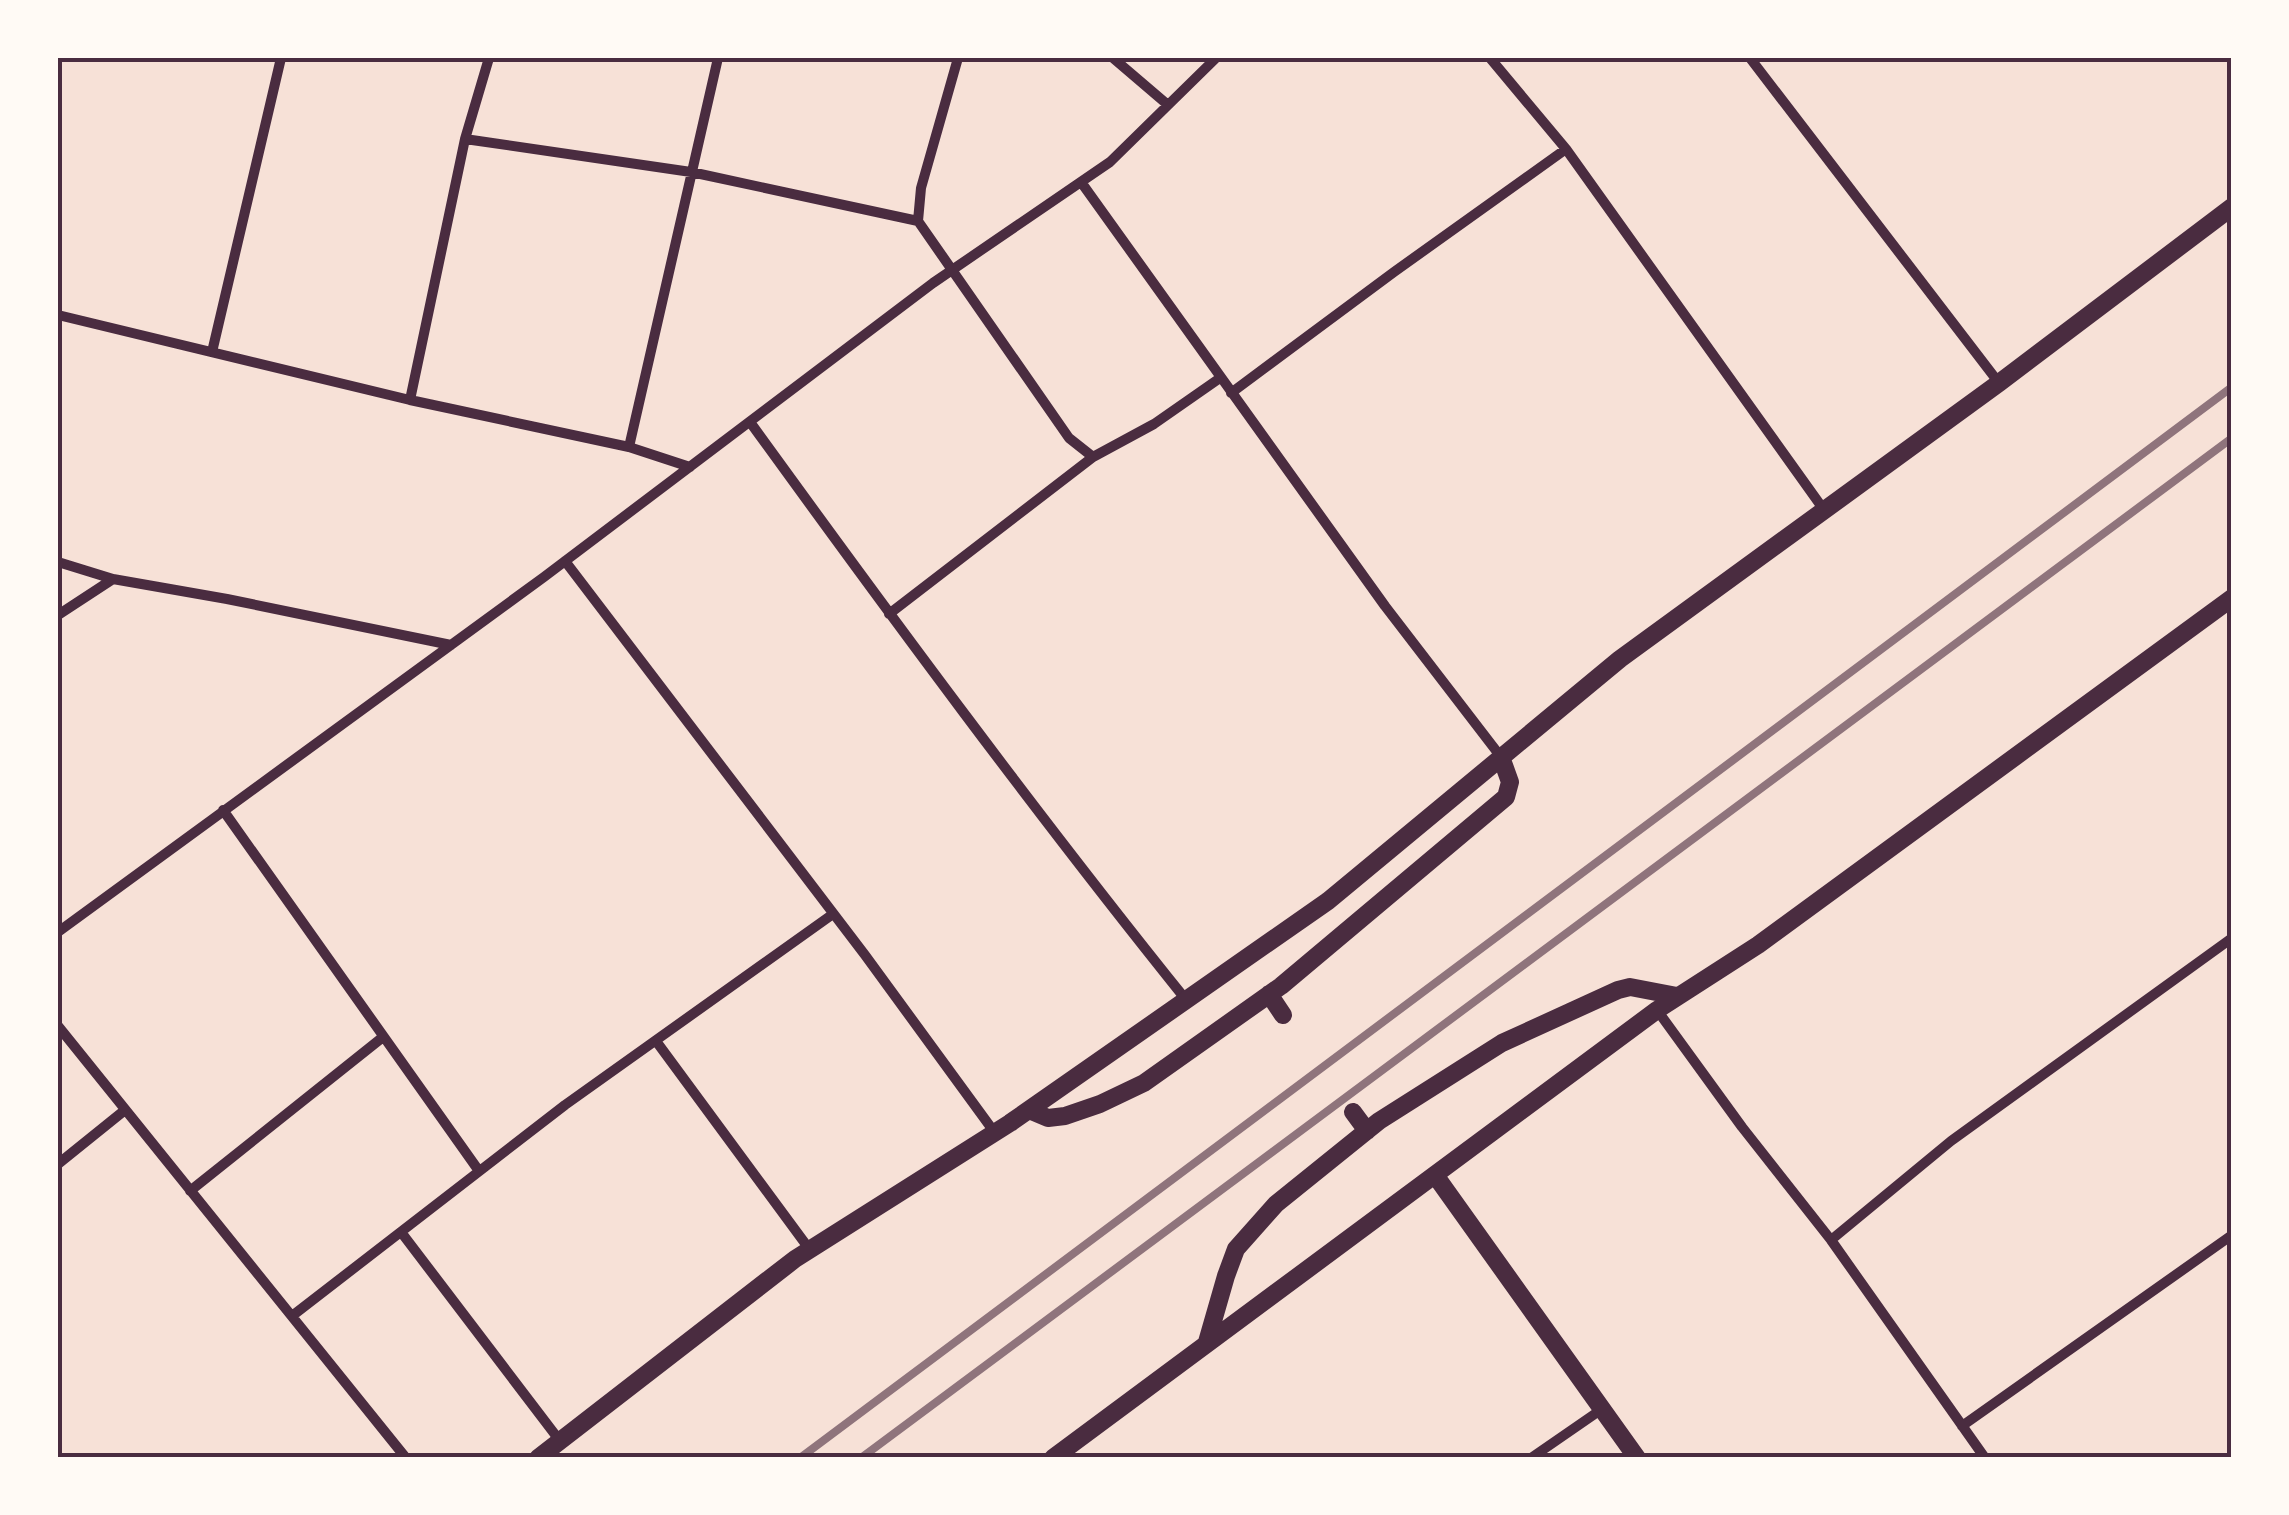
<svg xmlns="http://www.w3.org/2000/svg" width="2289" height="1515" font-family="'Varela Round',sans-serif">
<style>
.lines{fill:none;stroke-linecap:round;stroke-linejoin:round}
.minor{stroke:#4a2c40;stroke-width:10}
.tertiary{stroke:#4a2c40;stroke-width:18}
.rail{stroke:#8f747c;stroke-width:8}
.neatline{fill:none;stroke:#4a2c40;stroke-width:4}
</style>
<rect width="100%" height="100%" fill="#f7e1d7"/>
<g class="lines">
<path class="minor" d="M958,58l-37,130 -3,33 151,217 24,19 61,-33 66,-46
M1113,58l55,47
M1490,58l76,91 258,361
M1750,58l249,325
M465,139l226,33 227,49
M1081,182l304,424 116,151
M58,315l352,85 219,47 61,20
M212,352l69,-294
M1231,393l163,-121 172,-123
M410,400l55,-261 24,-81
M750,422c142,196 285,390 437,579
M629,447l89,-389
M565,561l300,394 130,178
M58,562l55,17 114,20 224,46
M889,614l204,-157
M58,615l55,-36
M223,810l256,361
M58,932l486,-355 389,-294 177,-121 106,-104
M1657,1010l85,117 89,113 154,218
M58,1026l348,432
M656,1041l154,209
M58,1164l67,-54
M190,1191l193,-154
M401,1232l159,209
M1831,1240l120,-99 281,-203
M292,1316l273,-211 268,-191
M1962,1426l270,-191
M1531,1458l71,-49"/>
<path class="tertiary" d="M1269,994l14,21
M1029,1110l19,8 17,-2 35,-12 44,-21 137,-97 225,-189 4,-15 -9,-25
M1353,1112l14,19
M1435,1175l202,283
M1207,1342l19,-66 10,-27 40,-45 103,-83 123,-78 116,-53 12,-3 47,9
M538,1458l257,-199 215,-136 318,-222 292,-242 379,-276 233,-176
M1053,1458l604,-448 101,-65 474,-347"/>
<path class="rail" d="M800,1458l1432,-1071
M861,1458l1371,-1020"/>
</g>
<rect width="2289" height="1515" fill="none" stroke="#fffaf5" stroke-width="120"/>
<rect x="60" y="60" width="2169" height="1395" class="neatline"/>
</svg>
